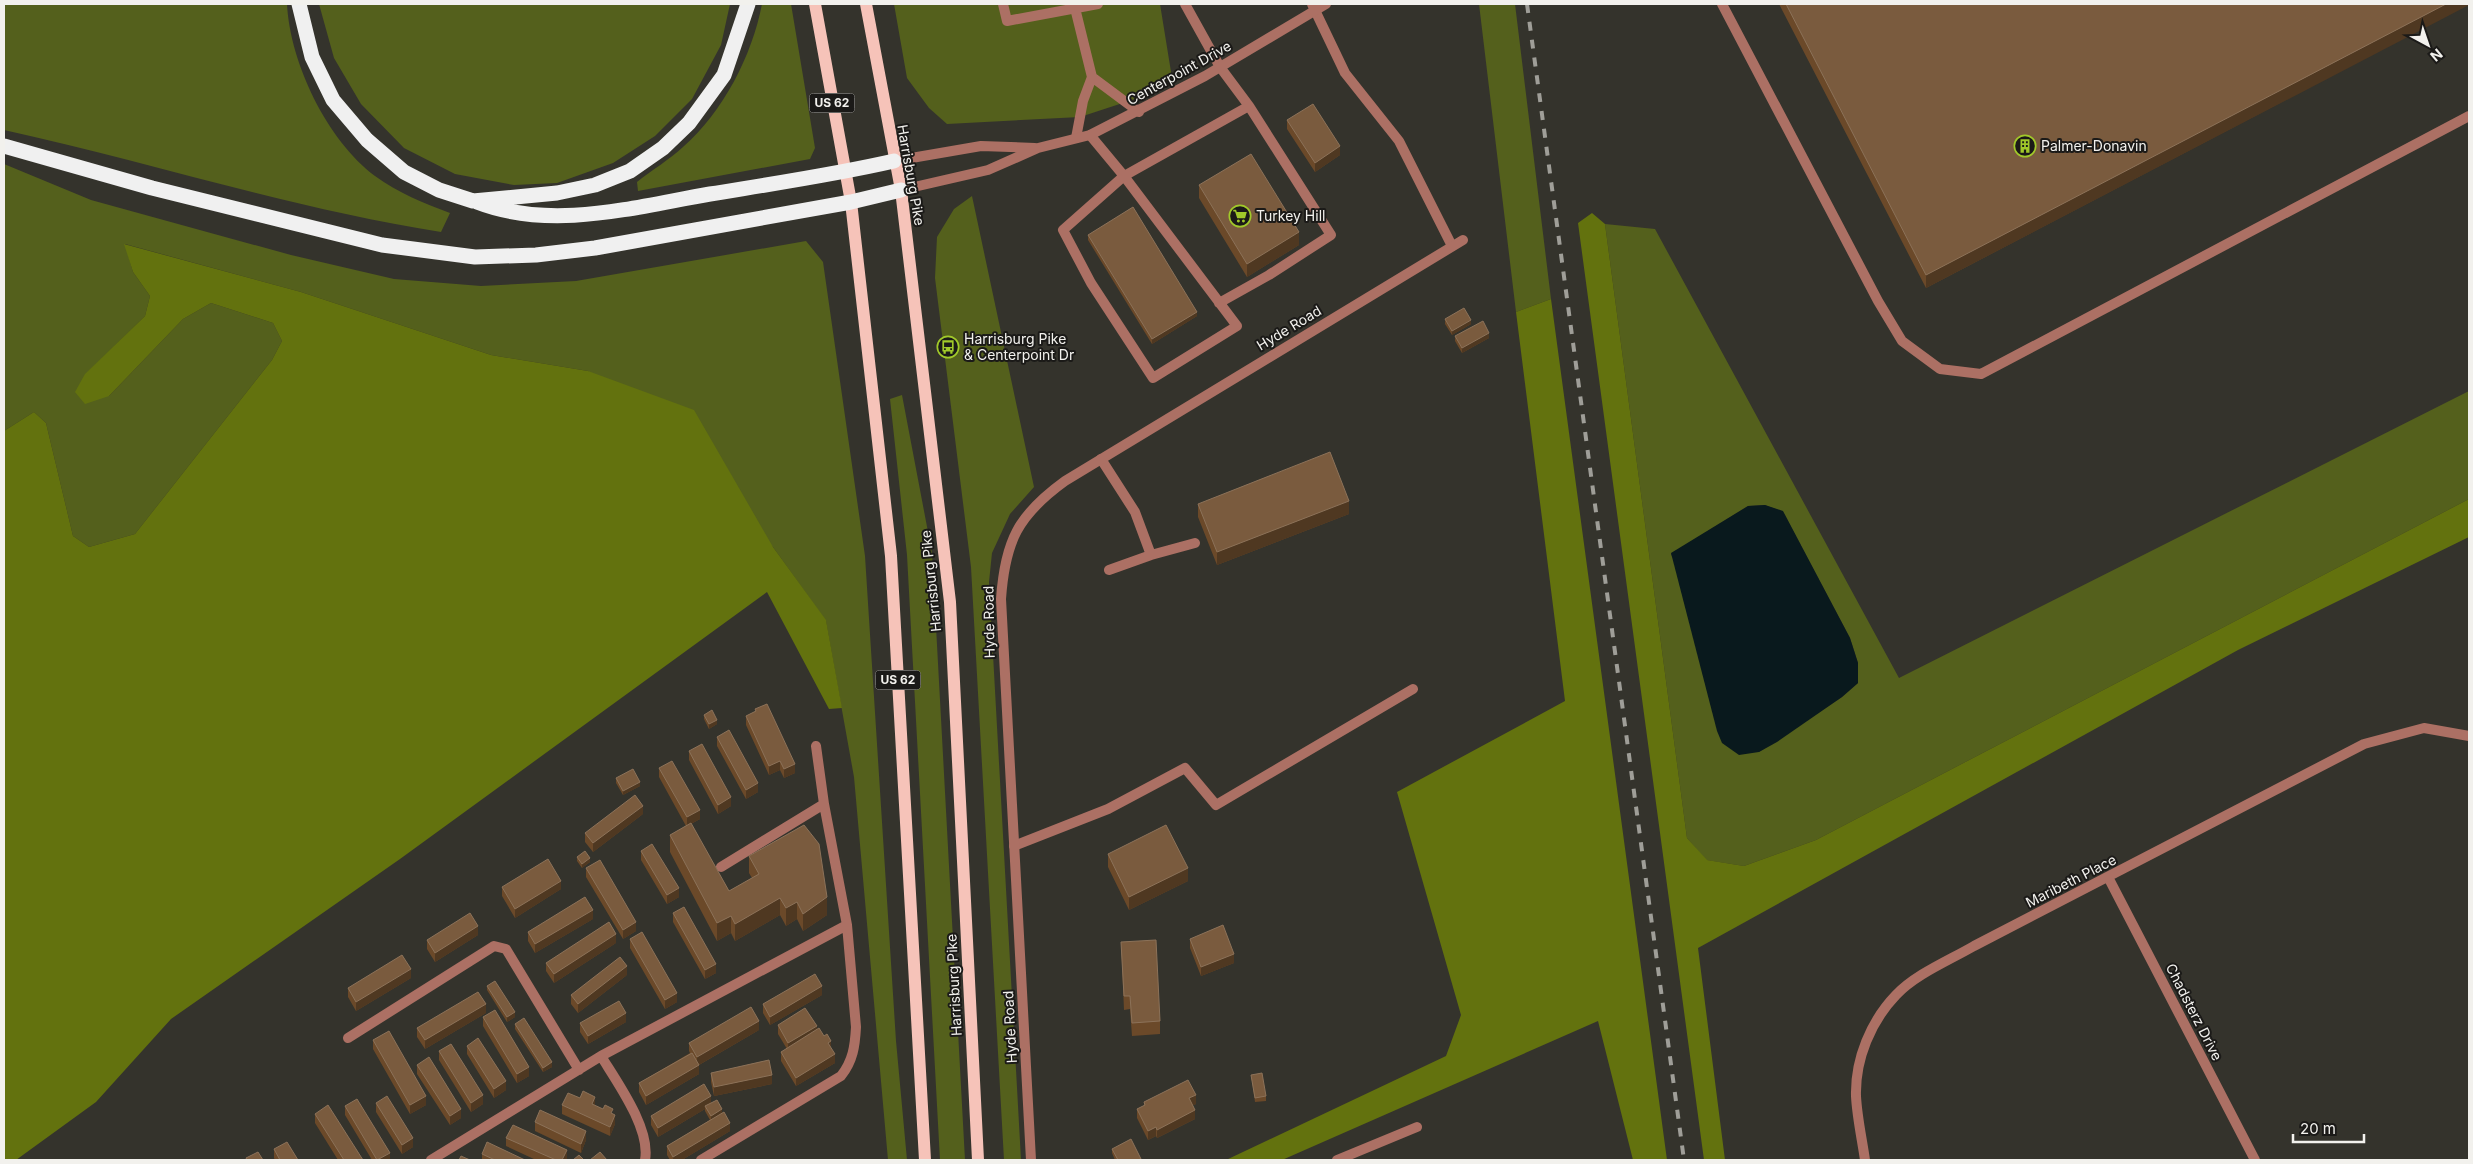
<svg xmlns="http://www.w3.org/2000/svg" width="2473" height="1164" font-family="Inter,sans-serif">
<style>
.green{fill:#54601c;fill-rule:evenodd}
.forest{fill:#63720e}
.water{fill:#09191d}
.lines{fill:none;stroke-linecap:round;stroke-linejoin:round}
.lane{stroke:#ac7064;stroke-width:10}
.street{stroke:#ac7064;stroke-width:10}
.primary{stroke:#f6c3b9;stroke-width:12}
.highway{stroke:#f0f0f0;stroke-width:15}
.rail{stroke:#9f9e98;stroke-width:4;stroke-dasharray:9 9;stroke-linecap:butt}
.wall{fill:#6b4929}
.shaded-wall{fill:#4f3821}
.building{fill:#7a5b3e;stroke:#8c7259}
.labels{text-anchor:middle;stroke-width:4;stroke-linejoin:round;paint-order:stroke}
.shield{fill:#1b1a18;stroke:#b2b0ad;stroke-width:1}
.shield-label{font-size:12px;font-weight:bold;fill:#f2f1ed}
.street-label{font-size:14px;fill:#f2f1ed;stroke:#1b1a18}
.poi-label{font-size:14px;fill:#f2f1ed;stroke:#1b1a18;text-anchor:start}
</style>
<rect width="100%" height="100%" fill="#34332c"/>
<path class="green" d="M4,4h283c3,59 40,136 88,172 23,17 49,27 75,37l-9,19c-148,-23 -291,-70 -437,-102z
M319,4h411l-9,41 -29,54 -37,37 -42,27 -56,20 -43,2 -59,-11 -51,-26 -43,-44 -27,-46z
M762,4h29l24,144 -5,11 -172,32 -1,-9c15,-12 32,-22 46,-35 40,-35 69,-91 79,-143z
M894,4h266l12,74 -34,20 -58,19 -133,7 -18,-16 -22,-30z
M1479,4h36l36,295 -35,13z
M4,164l87,36 200,55 103,24 87,7 95,-5 230,-40 17,21 42,294 31,485 11,119h-19l-34,-383 -28,-156 -53,-74 -185,-176 -97,-16 -190,-63 -176,-48 8,28 17,24 -5,20 -60,59 24,21 74,-77 28,-16 62,20 9,18 -10,19 -137,174 -46,13 -16,-11 -27,-113 -12,-11 -30,19z
M972,196l62,291 -24,27 -18,39 -3,29 32,578h-17l-33,-593 -36,-289 2,-41 17,-28z
M1605,224l50,5 244,449 570,-287v108l-653,341 -72,26 -38,-6 -19,-22zM1765,505l18,7 67,126 8,25v20l-16,14 -83,55 -88,-198 77,-48z
M902,395l30,158 33,607h-25l-33,-605 -17,-156z"/>
<path class="forest" d="M1592,213l13,11 82,614 20,22 37,6 72,-26 653,-341v38l-231,113 -540,298 27,212h-21l-126,-937z
M124,244l177,48 190,63 97,16 106,39 79,137 53,73 16,88 -13,1 -62,-117 -367,267 -229,160 -75,83 -80,58h-12v-729l30,-19 12,11 27,113 16,11 46,-13 137,-174 10,-19 -9,-18 -62,-20 -28,16 -74,77 -24,8 -10,-12 10,-18 60,-58 5,-20 -17,-24z
M1551,299l116,861h-34l-35,-139 -316,139h-56l220,-104 15,-41 -64,-223 168,-91 -49,-389z"/>
<path class="water" d="M1765,505l18,6 67,127 8,25v20l-16,14 -65,45 -18,10 -20,3 -17,-12 -5,-12 -46,-178 77,-47z"/>
<g class="lines">
<path class="lane" d="M1003,4l4,17 91,-17
M1185,4l35,63 29,39
M1312,4l33,69 54,68 53,105
M1722,4l156,297 24,40 38,28 41,5 488,-258
M1075,8l17,69 -9,24 -7,37
M1092,77l47,35
M1090,135l34,41 -61,54 28,53 62,95 84,-52 -113,-150 125,-70 82,129 -62,40 -50,28
M1101,459l34,53 16,43 44,-12
M1109,570l42,-15
M1014,846l94,-37 77,-41 31,37 197,-116
M1337,1160l80,-33"/>
<path class="street" d="M894,161l87,-15 54,2
M901,190l87,-20 50,-22 52,-13 115,-59 121,-72
M721,867l103,-63
M2108,877l147,283
M348,1038l146,-92 12,3 73,121
M601,1056c16,26 50,73 44,104
M431,1160l170,-104 246,-131
M701,1160l140,-84c12,-15 14,-30 15,-49l-9,-102 -23,-121 -8,-58
M1031,1160l-30,-561c4,-58 17,-84 64,-118l398,-241
M1865,1160c-3,-21 -8,-43 -9,-64 -1,-37 15,-75 40,-101 20,-21 52,-34 78,-49l390,-202 60,-16 45,8"/>
<path class="primary" d="M815,4l36,198 40,354 34,604
M866,4l35,186 49,412 28,558"/>
<path class="highway" d="M299,4l13,53 21,43 34,40 37,32 35,18 34,11 84,-8 38,-8 35,-14 33,-23 26,-25 35,-48 24,-71
M4,146l148,42 230,57 93,12 61,-2 59,-7 256,-46 50,-12
M477,202c75,29 157,5 233,-8 61,-10 123,-19 184,-33"/>
<path class="rail" d="M1527,4l157,1156"/>
</g>
<path class="wall" d="M1779,4h690l-543,284z
M1287,120l53,35 -25,17 -28,-43z
M1199,185l100,60 -52,32 -48,-79z
M1088,235l109,81 -45,28 -64,-104z
M1445,319l26,5 -19,11 -7,-11z
M1455,336l34,2 -27,15 -7,-12z
M1198,504l151,10 -132,51 -19,-48z
M755,709l40,64 -11,5 -4,-8 -11,5 -23,-50v-9l9,-4z
M704,715l13,9 -8,5 -5,-10z
M717,737l41,55 -12,7 -29,-53z
M689,751l42,55 -13,8 -29,-54z
M659,768l41,51 -9,5 38,67 23,-13 -3,-5v-17l78,59 -24,16 -6,-12 -11,7 -6,-11 -45,26 -4,-8 -14,8 -47,-89v-17l16,-9 -27,-49z
M616,778l24,8 -17,9 -7,-12z
M643,814l-50,38 -8,-10v-9z
M641,851l38,46 -12,7 -26,-44z
M1108,854l80,27 -59,29 -21,-43z
M577,857l13,5 -8,6 -5,-7z
M586,868l50,63 -13,8 -37,-62z
M502,887l59,2 -46,29 -13,-22z
M673,913l43,60 -11,6 -32,-57z
M593,919l-58,34 -7,-12v-9z
M478,935l-43,27 -8,-13v-9z
M630,939l47,63 -12,7 -35,-61z
M1190,939l44,24 -33,13 -11,-28z
M1121,942l39,79v13l-28,2 -2,-27 -6,1z
M616,943l-62,40 -8,-12v-8z
M627,975l-49,38 -7,-9v-9z
M411,978l-55,33 -8,-14v-9z
M487,986l28,31 -8,5 -20,-32z
M822,995l-52,30 -7,-12v-9z
M486,1013l-61,36 -8,-12v-9z
M483,1017l46,59 -12,7 -34,-57z
M626,1022l-38,22 -8,-12v-9z
M515,1024l37,43 -9,5 -28,-43z
M778,1025l39,4 14,19 4,15 -39,23 -15,-25v-9l6,-3 -9,-15z
M759,1030l-60,35v9l-53,31 -7,-13v-9l51,-30 -1,-2v-8z
M373,1040l53,65 -16,9 -37,-65z
M467,1046l39,44 -12,8 -27,-44z
M439,1051l44,53 -12,8 -32,-52z
M417,1065l44,53 -11,7 -33,-51z
M711,1073l61,11 -58,12 -3,-14z
M1251,1075l15,21v5l-11,1z
M1144,1102l52,2 -3,1 2,14 -38,19 -1,-2 -8,4 -11,-22v-9l7,-3z
M376,1103l37,44 -11,7 -26,-42z
M711,1103l11,9 8,19 -48,29h-12l-3,-5v-9l43,-26 -5,-9v-2l-47,28 -7,-12v-9z
M562,1105l33,1 18,8 2,10 -5,12 -48,-22z
M345,1106l45,54h-18l-27,-45z
M315,1114l48,46h-25l-23,-37z
M535,1122l51,18 -5,13 -46,-22z
M506,1138l61,21v1h-31l-30,-14z
M274,1149l24,11h-23l-1,-2z
M1112,1149l29,11h-26l-3,-7z
M482,1154l43,6h-43z"/>
<path class="shaded-wall" d="M2446,4h23v1l-543,283v-13z
M1340,146v9l-25,17v-9z
M1299,232v13l-52,32v-13z
M1197,312v4l-45,28v-5z
M1471,320v4l-19,11v-4z
M1489,333v5l-27,15v-5z
M1349,501v13l-132,51v-13z
M717,720v4l-8,5v-5z
M780,761v9l-11,5v-9z
M795,764v9l-11,5v-9z
M640,782v4l-17,9v-4z
M758,783v9l-12,7v-9z
M731,797v9l-13,8v-9z
M643,806v8l-50,38v-9z
M700,810v9l-13,7v-9z
M590,858v4l-8,6v-4z
M1188,868v13l-59,29v-13z
M561,881v8l-46,29v-9z
M679,888v9l-12,7v-9z
M827,897v18l-24,16v-17z
M780,898v17l-45,26v-17z
M797,902v17l-11,7v-18z
M593,910v9l-58,34v-9z
M731,916v17l-14,8v-18z
M636,922v9l-13,8v-9z
M478,926v9l-43,27v-9z
M616,934v9l-62,40v-9z
M1234,954v9l-33,13v-9z
M716,964v9l-11,6v-9z
M627,966v9l-49,38v-9z
M411,969v9l-55,33v-9z
M822,986v9l-52,30v-8z
M677,993v9l-12,7v-9z
M486,1004v9l-61,36v-9z
M515,1012v5l-8,5v-5z
M626,1013v9l-38,22v-8z
M759,1021v9l-62,36v-9z
M817,1026v9l-29,17v-9z
M831,1041v9l-3,-7z
M835,1054v9l-39,23v-8z
M552,1062v5l-9,5v-4z
M699,1065v9l-53,31v-9z
M529,1067v9l-12,7v-9z
M772,1075v9l-58,12v-9z
M506,1081v9l-12,8v-9z
M483,1095v9l-12,8v-9z
M1196,1095v9l-7,3v-9z
M426,1096v9l-16,9v-9z
M711,1096v9l-6,1v3l-47,28v-9z
M595,1097v9l-3,-2z
M461,1109v9l-11,7v-9z
M722,1109v5l-11,7v-5z
M1195,1110v9l-38,19v-8z
M615,1115v9l-5,12v-9z
M730,1123v8l-48,29h-9v-3z
M1156,1127v9l-8,4v-9z
M586,1131v9l-5,13v-9z
M413,1138v9l-11,7v-9z
M567,1150v10h-5z
M390,1153v7h-13z"/>
<path class="building" d="M1786,4h660l-520,271z
M1313,104l27,42 -25,17 -28,-43z
M1251,154l48,78 -52,32 -48,-79z
M1133,207l64,105 -45,27 -64,-104z
M1464,308l7,12 -19,11 -7,-12z
M1483,321l6,12 -27,15 -7,-12z
M1330,452l19,49 -132,51 -19,-48z
M767,704l28,60 -11,5 -4,-8 -11,5 -23,-50 10,-5 -1,-2z
M712,710l5,10 -8,4 -5,-9z
M729,730l29,53 -12,7 -29,-53z
M702,744l29,53 -13,8 -29,-54z
M672,761l28,49 -13,7 -28,-49z
M633,769l7,13 -17,9 -7,-13z
M635,795l8,11 -50,37 -8,-10z
M691,823l38,68 30,-17 -10,-18 55,-31 15,19 8,53 -24,17 -6,-12 -11,6 -6,-10 -45,26 -4,-8 -14,7 -47,-88z
M1166,825l22,43 -59,29 -21,-43z
M652,844l27,44 -12,7 -26,-44z
M585,851l5,7 -8,6 -5,-7z
M548,859l13,22 -46,28 -13,-22z
M600,860l36,62 -13,8 -37,-62z
M585,897l8,13 -58,34 -7,-12z
M684,907l32,57 -11,6 -32,-57z
M470,913l8,13 -43,27 -8,-13z
M609,922l7,12 -62,40 -8,-11z
M1223,925l11,29 -33,13 -11,-28z
M642,932l35,61 -12,7 -35,-61z
M1156,940l4,81 -28,2 -2,-27h-6l-3,-54z
M402,955l9,14 -55,33 -8,-14z
M620,957l7,9 -49,38 -7,-9z
M815,974l7,12 -52,31 -7,-13z
M495,981l20,31 -8,5 -20,-31z
M478,992l8,12 -61,36 -8,-12z
M619,1001l7,12 -38,23 -8,-13z
M751,1007l8,14 -62,36 -8,-14z
M805,1008l12,18 -29,17 -10,-18z
M495,1010l34,57 -12,7 -34,-57z
M524,1018l28,44 -9,6 -28,-44z
M819,1028l5,8 3,-2 4,7 -3,2 7,11 -39,24 -15,-26z
M389,1031l37,65 -16,9 -37,-65z
M478,1038l28,43 -12,8 -27,-43z
M451,1044l32,51 -12,8 -32,-52z
M692,1053l7,12 -53,31 -7,-13z
M429,1057l32,52 -11,7 -33,-51z
M769,1060l3,15 -58,12 -3,-14z
M1262,1073l4,23 -11,2 -4,-23z
M1188,1080l8,15 -7,3 6,12 -38,20 -1,-3 -8,4 -11,-22 8,-4 -1,-3z
M704,1084l7,12 -53,32 -7,-12z
M583,1091l12,6 -3,7 11,5 2,-4 8,4 -2,4 4,2 -5,12 -48,-22 6,-12 12,5z
M387,1096l26,42 -11,7 -26,-42z
M357,1099l33,54 -13,7 -32,-54z
M717,1100l5,9 -11,7 -6,-10z
M328,1105l35,55h-19l-29,-46z
M540,1110l46,21 -5,13 -46,-22z
M724,1112l6,11 -57,34 -6,-11z
M513,1125l54,25 -5,10h-6l-50,-22z
M1131,1139l10,20 -4,1h-19l-6,-11z
M287,1142l11,18h-18l-6,-11z
M487,1142l38,18h-30l-13,-6z
M258,1152l5,8h-16l-1,-2z
M600,1152l7,8h-17z
M579,1155l5,5h-11z
M461,1156l9,4h-11z"/>
<defs>
<g id="building-ring" transform="scale(1.125)"><circle r="9.5" fill="#1b1a18" stroke="#a1c92a" stroke-width="1.5"/><path d="M-4-6H4V6H1V3H-1V6H-4ZM-2.5-4.3h1.7v1.8h-1.7ZM.8-4.3h1.7v1.8H.8ZM-2.5-1h1.7V.8h-1.7ZM.8-1h1.7V.8H.8Z" fill="#a1c92a"/></g>
<g id="supermarket-ring" transform="scale(1.125)"><circle r="9.5" fill="#1b1a18" stroke="#a1c92a" stroke-width="1.5"/><path d="M-6-5.5h2.5l.6 2H6L4.5 2H-2.5L-4.4-4H-6ZM-1.5 3.2a1.3 1.3 0 1 0 .1 0ZM3 3.2a1.3 1.3 0 1 0 .1 0Z" fill="#a1c92a"/></g>
<g id="bus-ring" transform="scale(1.125)"><circle r="9.5" fill="#1b1a18" stroke="#a1c92a" stroke-width="1.5"/><path d="M-5-6H5V4H4V6H2V4H-2V6H-4V4H-5ZM-3.5-4V0h7V-4ZM-3.5 1.2v1.5H-2V1.2ZM2 1.2v1.5H3.5V1.2Z" fill="#a1c92a"/></g>
</defs>
<g fill-rule="evenodd">
<use href="#building-ring" x="2025" y="146"/>
<use href="#supermarket-ring" x="1240" y="216"/>
<use href="#bus-ring" x="948" y="347"/>
</g>
<g class="labels">
<g class="shield">
<rect x="809.5" y="93.5" width="45" height="19" rx="4"/>
<rect x="875.5" y="670.5" width="45" height="19" rx="4"/>
</g>
<g class="shield-label">
<text x="832" y="107">US 62</text>
<text x="898" y="684">US 62</text>
</g>
<g class="street-label">
<text transform="translate(1179 73) rotate(-29)" y="5">Centerpoint Drive</text>
<text transform="translate(911 175) rotate(80)" y="5">Harrisburg Pike</text>
<text transform="translate(1289 328) rotate(-31)" y="5">Hyde Road</text>
<text transform="translate(931 581) rotate(-96)" y="5">Harrisburg Pike</text>
<text transform="translate(989 622) rotate(-91)" y="5">Hyde Road</text>
<text transform="translate(2071 881) rotate(-27)" y="5">Maribeth Place</text>
<text transform="translate(954 985) rotate(-93)" y="5">Harrisburg Pike</text>
<text transform="translate(2194 1012) rotate(63)" y="5">Chadsterz Drive</text>
<text transform="translate(1010 1027) rotate(-93)" y="5">Hyde Road</text>
</g>
<g class="poi-label">
<text x="2041" y="151">Palmer-Donavin</text>
<text x="1256" y="221">Turkey Hill</text>
<text x="964" y="344">Harrisburg Pike<tspan x="964" dy="16">&amp; Centerpoint Dr</tspan></text>
</g>
</g>
<rect width="2473" height="1164" fill="none" stroke="#f2f1ed" stroke-width="10"/>
<g transform="translate(2428 45) rotate(140)" stroke="#1b1a18" stroke-width="4" paint-order="stroke">
<path d="M0-4L9 19L0 12L-9 19Z" fill="#f2f1ed"/>
<text y="-8" font-size="14" font-weight="bold" text-anchor="middle" fill="#f2f1ed">N</text>
</g>
<path d="M2293 1134v8h71v-8" fill="none" stroke="#f2f1ed" stroke-width="2.5"/>
<text x="2300" y="1134" font-size="15" fill="#f2f1ed" stroke="#1b1a18" stroke-width="4" paint-order="stroke">20 m</text>
</svg>
